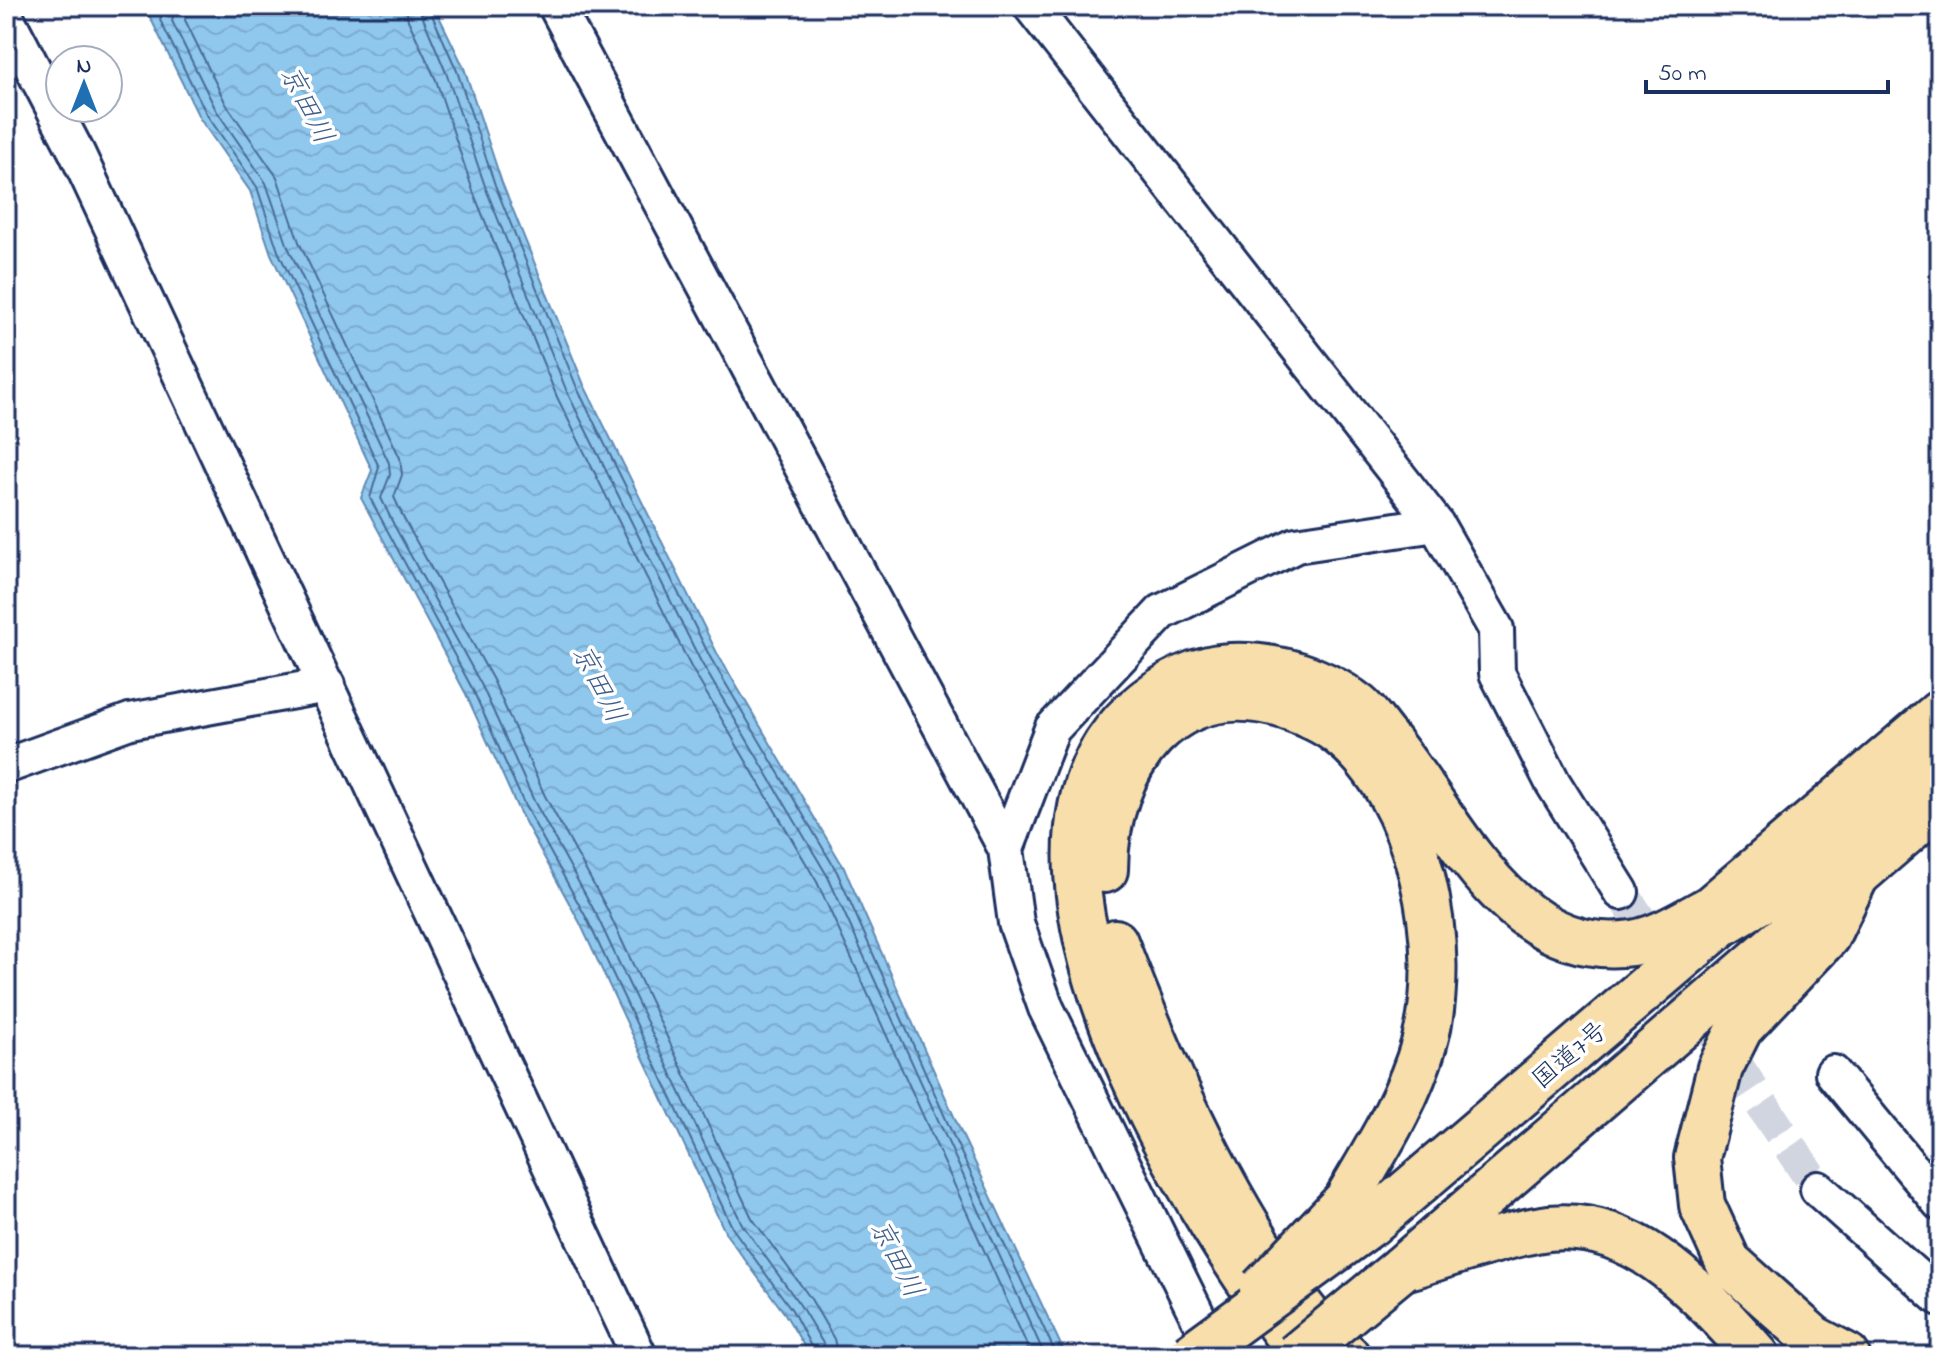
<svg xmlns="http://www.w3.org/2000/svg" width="1946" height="1362" font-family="'Indie Flower','Klee One',sans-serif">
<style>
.water{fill:url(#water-waves);stroke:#618ab4;stroke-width:2}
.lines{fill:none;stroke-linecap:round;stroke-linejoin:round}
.shore{stroke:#496c97;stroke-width:2}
.street-tunnel{stroke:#d1d5df;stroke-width:34;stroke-dasharray:34 17;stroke-linecap:butt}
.street-casing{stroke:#1b2f5e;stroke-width:40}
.primary-casing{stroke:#1b2f5e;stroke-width:50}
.highway-casing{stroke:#1b2f5e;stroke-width:50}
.street{stroke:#fff;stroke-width:34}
.primary{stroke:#f8deab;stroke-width:44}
.highway{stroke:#f8deab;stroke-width:44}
.primary-bridge-casing{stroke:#1b2f5e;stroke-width:50;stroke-linecap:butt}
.highway-bridge-casing{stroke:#1b2f5e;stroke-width:50;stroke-linecap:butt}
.primary-bridge{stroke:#f8deab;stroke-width:44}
.highway-bridge{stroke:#f8deab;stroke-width:44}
.labels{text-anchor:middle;stroke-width:7;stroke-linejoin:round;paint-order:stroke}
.street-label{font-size:26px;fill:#1b2f5e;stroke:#fff}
.water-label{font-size:28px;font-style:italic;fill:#3e5d89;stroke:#fff}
</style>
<defs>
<pattern id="water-waves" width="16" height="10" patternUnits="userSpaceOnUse" patternTransform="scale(2)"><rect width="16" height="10" fill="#8fc7ed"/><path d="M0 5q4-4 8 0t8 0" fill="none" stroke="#7babce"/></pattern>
</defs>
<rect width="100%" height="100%" fill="#fff"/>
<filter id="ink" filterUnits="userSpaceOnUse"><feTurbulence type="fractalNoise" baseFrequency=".0125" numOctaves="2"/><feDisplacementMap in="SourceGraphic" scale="16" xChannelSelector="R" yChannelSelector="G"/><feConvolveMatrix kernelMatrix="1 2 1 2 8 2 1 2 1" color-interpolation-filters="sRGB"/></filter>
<g filter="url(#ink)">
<path class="water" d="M164,6h270l30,62 38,115 82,202 133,268 127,215 120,271 102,217h-256l-25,-42 -59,-80 -146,-311 -62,-114 -52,-115 -105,-196 11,-28 -101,-216 -21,-63 -50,-72 -52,-106z"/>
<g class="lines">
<path class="shore" d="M164,6l-4,14 47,95 50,72 21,64 101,216 -9,31 103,192 52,116 62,113 146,310 59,81 24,46
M175,6l-3,15 44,89 50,73 22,64 101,216 1,12 -9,23 13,27 88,161 52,115 62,113 146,310 58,81 24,40 2,11
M187,6l-2,14 41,84 51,73 22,65 101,216 2,17 -8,22 10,22 89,161 52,116 62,113 145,309 59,81 23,40 4,17
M406,6l2,14 28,60 38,114 83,203 134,270 126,215 215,474
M418,6l29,69 39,114 81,203 134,270 127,215 217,479
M428,6l29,65 38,114 82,203 133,269 127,215 119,270 101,214"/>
<path class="street-tunnel" d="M1621,892l197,297"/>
<g class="street-casing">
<path id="street" d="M556,6l450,843 10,74 30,85 152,309 28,39
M1031,6l405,518 60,105 1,44 56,110 68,109
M6,17l71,136 562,1203
M6,766l124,-45 197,-36
M1006,849l46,-120 110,-117 134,-67 140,-21
M1833,1073l107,130
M1818,1189l122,109"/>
</g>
<g class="primary-casing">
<path id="primary" d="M1105,870c0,-103 67,-199 179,-164 18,6 40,15 55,27 81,61 112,217 85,311 -16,57 -49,107 -78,157
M1115,942c41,106 84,207 145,304 25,40 51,80 87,110
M1401,1269c44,-13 89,-30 135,-39 95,-19 164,63 221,126
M1303,1356c-102,-131 -313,-467 -188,-624 22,-28 59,-55 94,-63 26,-6 53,-3 79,3 24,6 51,19 70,34 11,9 19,23 28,33 66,79 121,221 246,204 27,-4 55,-22 79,-35l229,-195
M1847,1356l-34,-18 -85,-76 -26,-57 -5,-47 23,-90 20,-40 87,-92 30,-62"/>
</g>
<g class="highway-casing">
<path id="highway" d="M1370,1224l351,-300 59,-35 160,-144
M1401,1269l539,-466"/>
</g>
<use href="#street" class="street"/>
<use href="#primary" class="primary"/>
<use href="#highway" class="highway"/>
<g class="primary-bridge-casing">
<path id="primary-bridge" d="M1262,1289l84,-88"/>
</g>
<g class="highway-bridge-casing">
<path id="highway-bridge" d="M1190,1356l180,-132
M1296,1356l105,-87"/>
</g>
<use href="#primary-bridge" class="primary-bridge"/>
<use href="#highway-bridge" class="highway-bridge"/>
</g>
</g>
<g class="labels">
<g class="street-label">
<text transform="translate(1569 1054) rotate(-40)" y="9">国道7号</text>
</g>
<g class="water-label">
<text transform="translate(308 104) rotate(63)" y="10">京田川</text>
<text transform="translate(600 683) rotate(63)" y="10">京田川</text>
<text transform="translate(898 1258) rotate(63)" y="10">京田川</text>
</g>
</g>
<rect width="1946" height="1362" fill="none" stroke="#fff" stroke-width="32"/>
<rect x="16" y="16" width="1914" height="1330" fill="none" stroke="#1b2f5e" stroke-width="3" filter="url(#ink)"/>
<g transform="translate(84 84)"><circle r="38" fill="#ffffff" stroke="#a4acbf" stroke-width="2"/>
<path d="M0-6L14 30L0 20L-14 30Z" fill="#1f6fb2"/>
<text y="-12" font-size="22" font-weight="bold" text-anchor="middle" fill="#1b2f5e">N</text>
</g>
<path d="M1646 80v12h242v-12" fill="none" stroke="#1b2f5e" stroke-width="4"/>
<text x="1658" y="80" font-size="24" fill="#1b2f5e" stroke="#ffffff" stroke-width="6" paint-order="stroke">50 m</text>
</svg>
